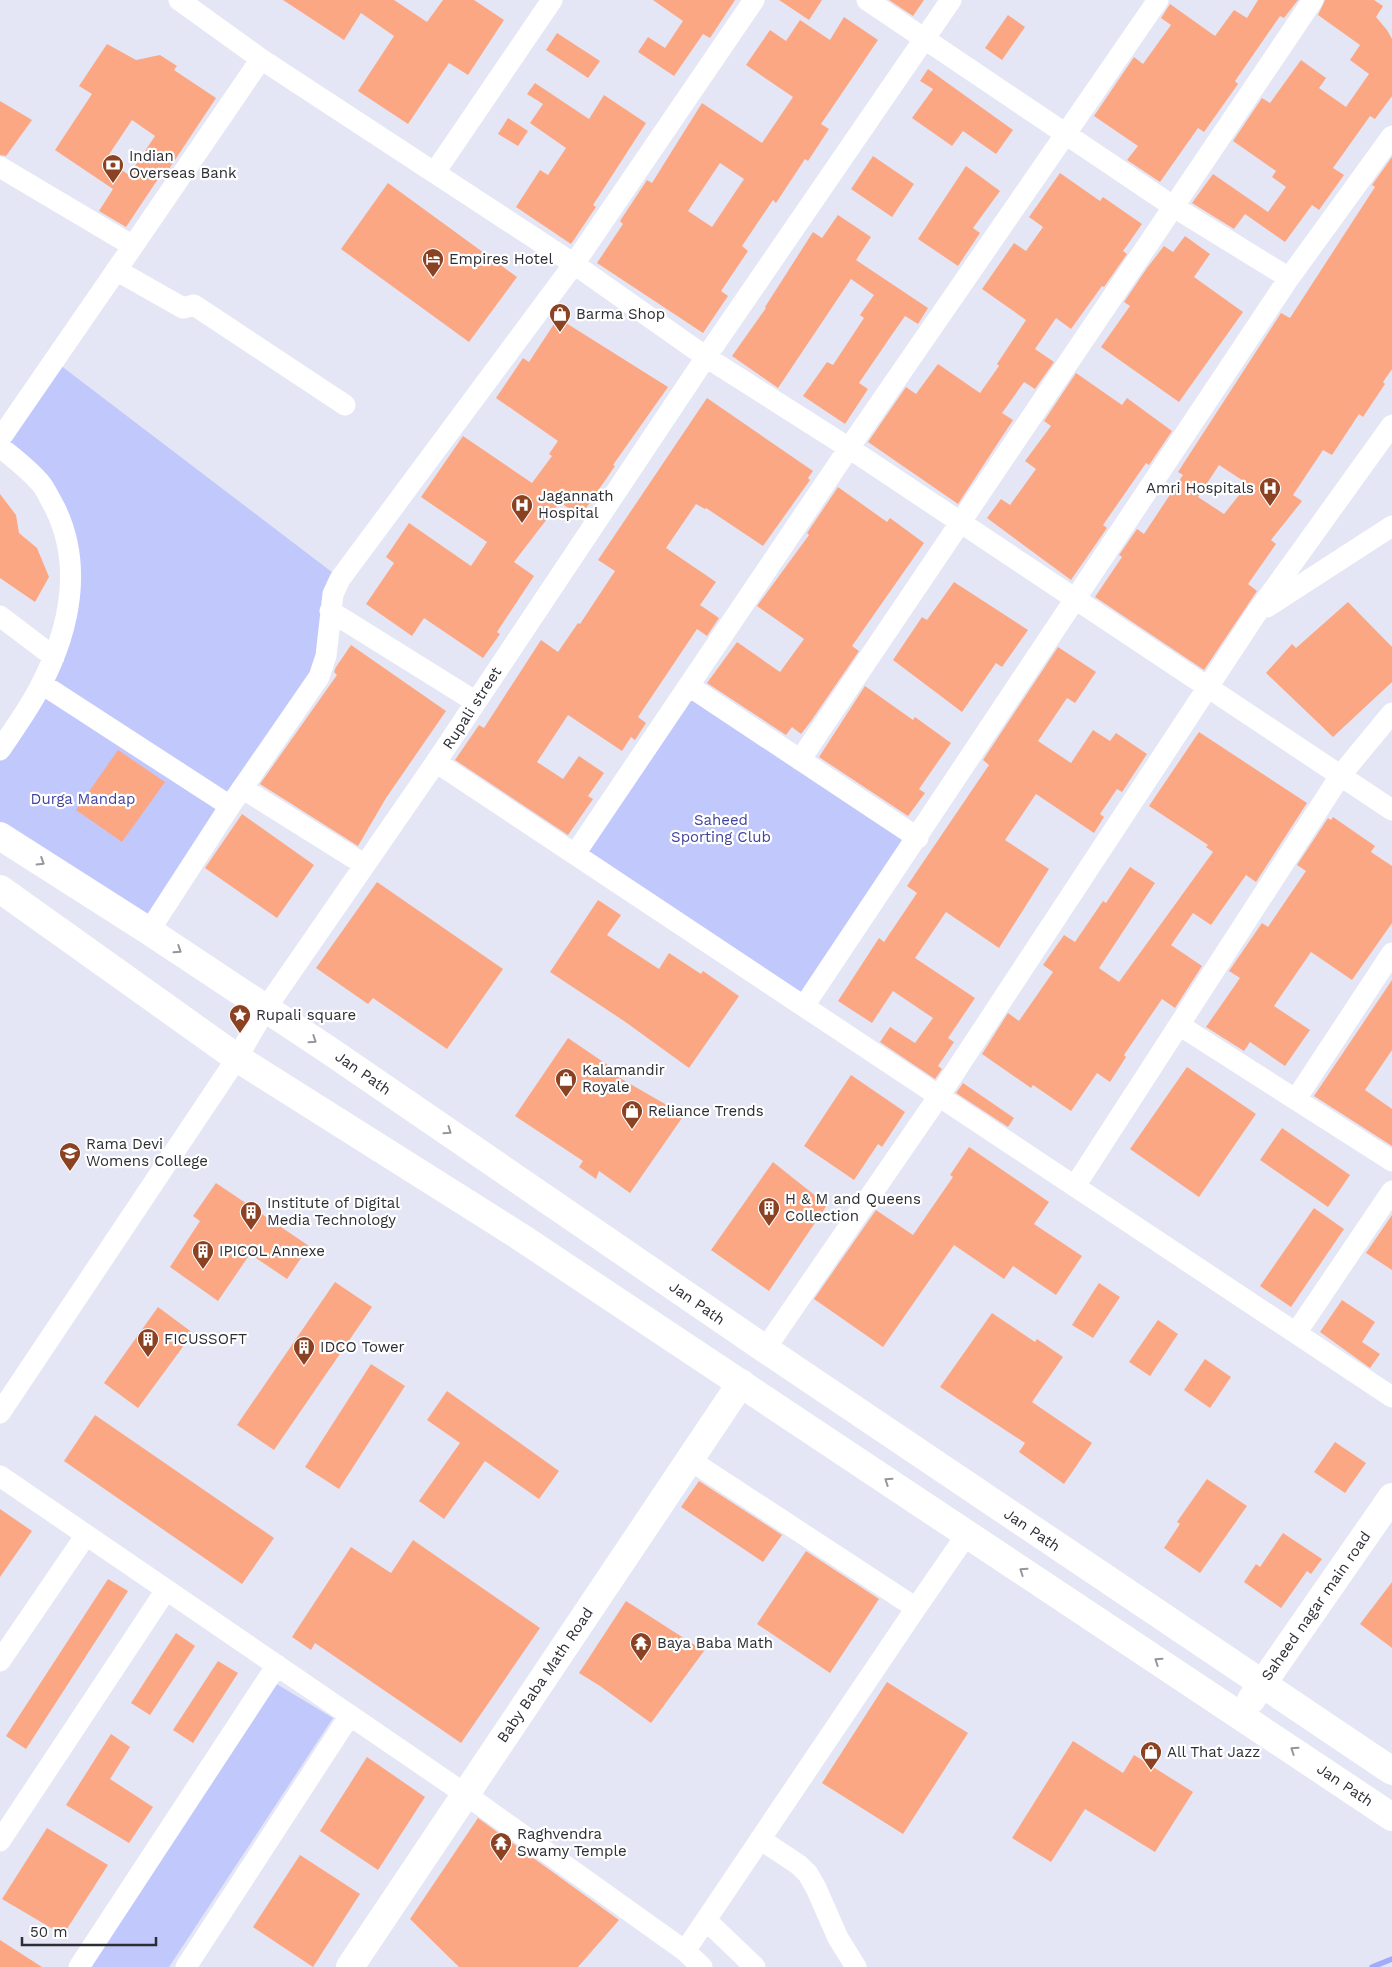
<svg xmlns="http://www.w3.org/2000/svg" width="1392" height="1967" font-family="'Work Sans',sans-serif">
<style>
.green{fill:#c1c9fc}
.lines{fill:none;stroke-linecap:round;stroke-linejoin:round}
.stream{stroke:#a2abfa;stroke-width:5.5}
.building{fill:#fca783;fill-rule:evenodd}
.street{stroke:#fff;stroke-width:21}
.secondary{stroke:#fff;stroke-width:28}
.oneway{stroke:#96969a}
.labels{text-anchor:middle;stroke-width:4.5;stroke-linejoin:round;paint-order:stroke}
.poi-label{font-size:15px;fill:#2d2e34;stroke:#fff;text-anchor:start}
.street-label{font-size:15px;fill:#2d2e34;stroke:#fff}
.park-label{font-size:15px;fill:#43449e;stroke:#fff}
</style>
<rect width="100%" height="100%" fill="#e4e6f5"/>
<path class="green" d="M60,365l277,211 -21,97 -88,125 -183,-115 24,-65 -5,-94 -64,-80z
M43,687l183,119 -77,122 -149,-95v-78z
M691,699l216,144 -105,150 -214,-141z
M275,1683l58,35 -164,249h-80z"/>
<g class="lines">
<path class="stream" d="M1372,1967l20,-8"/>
</g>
<path class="building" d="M283,0h111l33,22 16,-22h31l30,20 -36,55 -19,-12 -41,61 -50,-33 36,-55 -33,-23 -17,27z
M653,0h82l-25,38 -7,-4 -29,42 -36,-24 10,-15 17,11 18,-27z
M779,0h43l-13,20z
M889,0h35l-11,16z
M1258,0h40l-14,18 -4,-2 -45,65 3,3 -34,48 -6,-4 -38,54 -33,-22 11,-14 -44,-30 40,-59 9,7 28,-39 -10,-7 9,-14 45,32 19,-26 13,8z
M1325,0h49l9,6 -7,11 11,13 5,9v57l-17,23 -5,-3 -37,52 11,7 -25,35 -7,-5 -27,37 -40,-28 -11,15 -42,-26 21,-29 55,38 18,-25 -14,-10 4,-6 -43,-30 29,-43 8,5 31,-43 25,18 -7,10 27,19 23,-33 -19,-14 10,-15 -42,-30z
M1008,15l17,12 -23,33 -17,-12z
M844,17l34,23 -57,84 8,5 -21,32 -3,-2 -29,44 -3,-3 -31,46 6,5 -27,40 7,5 -25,37 -106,-70 26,-39 -3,-3 27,-41 5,3 50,-80 60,40 31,-46 -47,-32 24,-35 16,11 14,-21 30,20zM720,163l24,16 -32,48 -24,-16z
M557,33l43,28 -12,17 -42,-28z
M107,44l29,16 24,-5 17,11 -3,4 42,28 -51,77 -3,-2 -36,54 -27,-16 14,-22 -58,-39 37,-56 -13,-8zM132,120l23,16 -26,39 -23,-16z
M928,69l85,61 -17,24 -33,-23 -11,15 -40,-28 21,-29 -13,-8z
M535,83l54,36 15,-24 42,28 -53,82 3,2 -25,37 -55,-37 24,-37 8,5 18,-27 -36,-25 13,-19 -16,-10z
M0,101l32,19 -26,36 -6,-1z
M508,118l20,13 -10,15 -20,-12z
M873,156l41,28 -22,33 -41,-28z
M1392,157v212l-9,13 2,2 -22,33 -4,-3 -27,41 -9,-5 -30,45 9,6 -31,39 5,4 -28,40 9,7 -53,79 -109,-73 27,-40 -3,-2 18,-26 7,5 39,-59 -5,-3 103,-159 9,5 85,-131 -3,-2zM1219,465l29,19 -24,30 -26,-17z
M966,166l34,25 -27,37 7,5 -22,33 -40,-27z
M1060,173l40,28 3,-4 39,27 -19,27 4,3 -23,33 -2,-1 -31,43 -15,-11 -21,31 19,13 -19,27 -11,-7 -22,31 11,7 -55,84 -90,-62 38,-55 10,7 22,-30 42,29 19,-27 -2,-2 29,-44 -44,-31 32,-46 12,8 17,-24 -14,-10z
M388,183l129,94 -48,65 -128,-93z
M838,215l33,22 -15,23 72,48 -10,16 -13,-8 -14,20 -32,47 9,6 -23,35 -42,-28 24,-34 6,3 31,-47 -4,-3 14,-20 -23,-16 -73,109 -46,-32 34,-48 -1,-1 48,-75 9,6z
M1185,236l25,18 -16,23 49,35 -64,90 -78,-55 29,-41 -6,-4 23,-34 17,-22 9,6z
M558,318l110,69 -55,78 2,1 -35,51 -20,-15 -46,60 20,14 -37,56 3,2 -17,24 -59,-40 -12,18 -46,-32 28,-41 -8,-6 23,-34 62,43 16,-24 -66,-45 42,-61 69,47 20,-27 -3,-2 9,-13 -62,-43 27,-40 6,4z
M1076,373l46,32 5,-7 45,33 -23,34 -3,-2 -43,62 4,3 -36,52 -84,-62 14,-19 9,6 26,-36 -11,-8 26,-35 -7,-5z
M707,398l106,73 -5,7 2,2 -47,66 -57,-38 -1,1 -9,-5 -30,44 50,34 -16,23 19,13 -12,18 -10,-7 -59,88 8,6 -11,17 -4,-3 -9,14 -54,-36 -31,47 26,17 16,-23 25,17 -16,23 5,3 -25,36 -113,-75 24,-35 5,3 57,-88 17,12 20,-29 2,1 35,-53 -17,-11z
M838,487l49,35 3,-4 34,25 -72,103 7,5 -48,70 -10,13 -9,-7 -6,8 -79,-52 30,-41 43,30 24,-33 -47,-33 52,-71 -2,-2z
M0,494l16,21 3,18 18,15 12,29 -14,25 -35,-24z
M954,582l74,48 -26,37 -6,-4 -34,49 -69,-52 29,-43 5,3z
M1348,602l44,45v35l-59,55 -67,-64 26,-29 4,4z
M351,645l95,66 -60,87 -28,48 -98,-62 77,-109 -3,-3 2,-5z
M1058,647l38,25 -21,31 -8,-5 -29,43 33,22 22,-33 17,11 6,-8 31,21 -25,38 -5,-3 -17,25 4,3 -10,16 -58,-39 -31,46 44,29 -50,79 -53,-36 -31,46 60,40 -27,40 6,4 -16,24 4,3 -7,10 -55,-37 10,-15 25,16 18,-25 -40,-27 -21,32 -34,-22 41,-63 5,4 33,-49 -10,-7 82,-121 -6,-5z
M865,686l48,34 2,-3 36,26 -32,46 6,4 -17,23 -89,-59z
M1199,732l108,71 -51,79 -10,-7 -35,50 -18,-12 -22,32 31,21 -27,42 -13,-9 -38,56 2,2 -16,25 -13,-9 -26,38 -38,-26 -2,3 -49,-34 26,-41 11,8 34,-49 -10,-7 21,-30 11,7 28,-41 3,2 24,-36 25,16 -56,85 20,14 94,-130 -7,-5 2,-2 -59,-39z
M118,750l47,32 -43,60 -46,-32z
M242,814l72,51 -37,53 -72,-50z
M1333,817l42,29 -4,6 21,14v57l-40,57 -41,-28 -37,54 36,24 -25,36 -35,-24 -6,9 -38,-24 34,-49 -11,-7 33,-48 6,4 38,-56 -9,-6 31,-47 3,2z
M377,882l126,87 -56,80 -74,-51 -5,6 -52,-36z
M598,900l23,15 -14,20 52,34 10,-16 32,21 2,-3 36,25 -50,72 -65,-47 -74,-49z
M1392,980v70l-27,40 27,19v37l-78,-50z
M568,1038l47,32 -2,4 71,41 -54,78 -31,-22 -3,8 -17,-12 4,-6 -68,-45z
M1187,1067l69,47 -57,83 -69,-48z
M851,1075l54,37 -23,35 -4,-3 -24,36 -50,-34z
M963,1083l51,35 -6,9 -52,-34z
M1282,1128l68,47 -22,32 -68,-47z
M969,1147l80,55 -15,22 48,32 -26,39 -43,-29 -9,13 -50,-34 -71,102 -69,-48 62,-89 37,25 40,-58 -3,-2z
M773,1162l54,43 -58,86 -58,-41z
M216,1183l93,63 -22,33 -37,-25 -32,47 -48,-34 30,-46 -7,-5z
M1314,1208l30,21 -53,78 -31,-21z
M1392,1215v55l-26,-17z
M335,1282l37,25 -98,143 -37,-25z
M1099,1283l21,14 -27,41 -21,-13z
M1342,1300l33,22 -13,20 18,12 -10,14 -50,-36z
M158,1307l35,26 -55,75 -34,-25z
M992,1313l43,29 2,-3 26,18 -31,45 60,41 -28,41 -45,-32 6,-9 -85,-56z
M1158,1320l20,14 -28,42 -21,-14z
M1205,1359l26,18 -21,31 -26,-18z
M371,1364l34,22 -66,103 -34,-22z
M447,1391l112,80 -20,28 -54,-38 -41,58 -25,-18 41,-58 -33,-23z
M95,1415l179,123 -32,46 -178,-123z
M1335,1442l31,21 -21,30 -31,-21z
M1207,1479l40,27 -47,67 -36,-25 16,-24 -3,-2z
M699,1481l83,54 -19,27 -82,-55z
M0,1509l32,22 -32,46z
M1283,1533l39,26 -11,15 -4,-3 -26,37 -37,-26 12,-18 4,3z
M413,1540l127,88 -79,115 -146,-100 -4,7 -19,-13 59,-90 40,26z
M806,1551l73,48 -49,74 -73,-49z
M108,1579l20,12 -102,158 -20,-13z
M1392,1582v66l-32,-24z
M626,1601l78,50 -53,72 -51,-37 -21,-13z
M176,1633l19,13 -45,69 -19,-12z
M218,1661l20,12 -45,70 -20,-13z
M887,1682l81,51 -65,101 -81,-51z
M111,1734l19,13 -20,32 43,28 -24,36 -63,-38z
M1073,1741l50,32 11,-18 59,37 -38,60 -70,-43 -34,53 -39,-24z
M367,1757l58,40 -47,73 -58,-39z
M478,1818l141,102 -41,47h-119l-49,-48z
M47,1828l61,37 -45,70 -61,-36z
M300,1855l60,39 -47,73 -60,-40z
M0,1940l42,27h-42z"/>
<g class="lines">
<path class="street" d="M179,0l82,59 313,205 132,93 143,91 543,362
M867,0l307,207 115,71
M0,167l133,79 128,-187
M435,172l117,-172
M116,270l67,38 11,-3 151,100
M0,439l133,-193
M0,447c15,12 30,23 42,38 5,7 9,16 13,23 28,57 15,120 -13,175 -11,23 -28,46 -42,67
M1267,607l125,-81
M330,611l146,91
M0,616l54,41
M42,684l188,122
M689,686l229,152
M800,760l513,-760
M436,762l956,635
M242,788l123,77
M575,854l274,-406 309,-448
M149,931l81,-125 89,-129 7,-21 7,-62 7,-15 234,-315 180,-264
M804,1006l485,-728 103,-142
M1179,1025l213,136
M1296,1099l96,-146
M1075,1186l265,-410 52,-63
M1296,1333l96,-142
M765,1349l174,-253 317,-482 136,-189
M0,1413l237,-355 29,-50 170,-246 270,-405 245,-357
M0,1476l465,318 220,157 231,-343 -226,-148
M916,1608l51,-74
M0,1661l86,-126
M760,1839l39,26 9,9 8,14 22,50 18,29
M0,1841l166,-251
M706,1920l49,47
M685,1951l17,16
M79,1967l198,-302
M186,1967l164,-252"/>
<path class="secondary" d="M0,836l149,95 178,118 438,300 627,422
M0,889l237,169 282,178 873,581
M1251,1700l141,-203
M350,1967l391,-584"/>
</g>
<defs><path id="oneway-chevron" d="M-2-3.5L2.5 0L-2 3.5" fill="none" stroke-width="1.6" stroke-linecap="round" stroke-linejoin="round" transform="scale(1.25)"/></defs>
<g class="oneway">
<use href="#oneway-chevron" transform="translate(41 862) rotate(32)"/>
<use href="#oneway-chevron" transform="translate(178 950) rotate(33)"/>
<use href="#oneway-chevron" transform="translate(313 1040) rotate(34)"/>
<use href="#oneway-chevron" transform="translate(448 1131) rotate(35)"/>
<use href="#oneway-chevron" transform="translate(888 1481) rotate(-146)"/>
<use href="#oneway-chevron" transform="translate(1023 1571) rotate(-146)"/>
<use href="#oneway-chevron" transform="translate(1158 1661) rotate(-146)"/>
<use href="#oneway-chevron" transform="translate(1294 1750) rotate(-146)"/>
</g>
<defs>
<g id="bank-pin" transform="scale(1.125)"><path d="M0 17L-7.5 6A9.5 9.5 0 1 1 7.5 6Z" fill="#8a4222" stroke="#fff"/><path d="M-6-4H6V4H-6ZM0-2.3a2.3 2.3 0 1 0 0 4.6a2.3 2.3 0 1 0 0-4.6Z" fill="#fff"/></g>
<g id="hotel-pin" transform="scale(1.125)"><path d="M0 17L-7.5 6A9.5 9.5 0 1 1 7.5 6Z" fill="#8a4222" stroke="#fff"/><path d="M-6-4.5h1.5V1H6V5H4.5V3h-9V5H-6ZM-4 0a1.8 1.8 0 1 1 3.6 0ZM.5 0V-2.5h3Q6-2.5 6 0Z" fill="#fff"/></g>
<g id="shop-pin" transform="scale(1.125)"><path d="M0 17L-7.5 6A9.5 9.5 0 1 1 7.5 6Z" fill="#8a4222" stroke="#fff"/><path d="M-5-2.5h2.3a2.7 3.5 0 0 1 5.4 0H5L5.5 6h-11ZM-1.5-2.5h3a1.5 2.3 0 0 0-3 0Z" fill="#fff"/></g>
<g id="hospital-pin" transform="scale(1.125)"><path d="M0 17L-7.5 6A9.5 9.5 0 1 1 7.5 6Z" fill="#8a4222" stroke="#fff"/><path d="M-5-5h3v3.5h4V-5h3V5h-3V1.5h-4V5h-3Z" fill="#fff"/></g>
<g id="sight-pin" transform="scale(1.125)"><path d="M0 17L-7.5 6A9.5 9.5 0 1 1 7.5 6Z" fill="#8a4222" stroke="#fff"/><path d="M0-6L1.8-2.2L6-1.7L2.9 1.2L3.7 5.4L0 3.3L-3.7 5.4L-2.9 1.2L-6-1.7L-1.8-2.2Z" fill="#fff"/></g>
<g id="university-pin" transform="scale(1.125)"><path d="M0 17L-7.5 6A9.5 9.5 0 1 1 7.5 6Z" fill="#8a4222" stroke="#fff"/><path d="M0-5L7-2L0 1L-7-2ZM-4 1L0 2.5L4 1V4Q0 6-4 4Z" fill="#fff"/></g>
<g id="building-pin" transform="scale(1.125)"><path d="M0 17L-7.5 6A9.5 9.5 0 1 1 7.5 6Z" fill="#8a4222" stroke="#fff"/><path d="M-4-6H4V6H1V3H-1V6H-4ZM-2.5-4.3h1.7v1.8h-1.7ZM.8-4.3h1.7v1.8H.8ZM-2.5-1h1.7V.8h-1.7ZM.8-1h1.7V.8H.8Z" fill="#fff"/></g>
<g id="temple-pin" transform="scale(1.125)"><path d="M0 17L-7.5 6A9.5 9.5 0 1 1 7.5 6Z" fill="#8a4222" stroke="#fff"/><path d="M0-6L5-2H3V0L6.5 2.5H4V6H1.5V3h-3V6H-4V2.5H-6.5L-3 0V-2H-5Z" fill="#fff"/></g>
</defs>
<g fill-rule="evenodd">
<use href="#bank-pin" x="113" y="165"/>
<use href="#hotel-pin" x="433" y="259"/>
<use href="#shop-pin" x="560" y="314"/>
<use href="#hospital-pin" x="1270" y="488"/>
<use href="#hospital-pin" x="522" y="505"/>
<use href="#sight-pin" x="240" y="1015"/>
<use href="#shop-pin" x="566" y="1079"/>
<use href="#shop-pin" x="632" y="1111"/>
<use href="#university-pin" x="70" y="1153"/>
<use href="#building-pin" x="769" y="1208"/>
<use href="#building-pin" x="251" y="1212"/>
<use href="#building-pin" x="203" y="1251"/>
<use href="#building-pin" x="148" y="1339"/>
<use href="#building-pin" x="304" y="1347"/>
<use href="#temple-pin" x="641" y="1643"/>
<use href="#shop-pin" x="1151" y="1752"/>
<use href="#temple-pin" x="501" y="1843"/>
</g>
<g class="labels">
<g class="poi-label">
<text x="129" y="161">Indian<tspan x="129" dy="17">Overseas Bank</tspan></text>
<text x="449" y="264">Empires Hotel</text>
<text x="576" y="319">Barma Shop</text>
<text x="1254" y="493" text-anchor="end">Amri Hospitals</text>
<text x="538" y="501">Jagannath<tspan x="538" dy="17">Hospital</tspan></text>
<text x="256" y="1020">Rupali square</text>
<text x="582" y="1075">Kalamandir<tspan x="582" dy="17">Royale</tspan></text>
<text x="648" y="1116">Reliance Trends</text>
<text x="86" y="1149">Rama Devi<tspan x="86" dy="17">Womens College</tspan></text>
<text x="785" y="1204">H &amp; M and Queens<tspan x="785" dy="17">Collection</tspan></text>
<text x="267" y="1208">Institute of Digital<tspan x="267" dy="17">Media Technology</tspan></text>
<text x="219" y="1256">IPICOL Annexe</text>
<text x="164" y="1344">FICUSSOFT</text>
<text x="320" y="1352">IDCO Tower</text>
<text x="657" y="1648">Baya Baba Math</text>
<text x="1167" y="1757">All That Jazz</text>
<text x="517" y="1839">Raghvendra<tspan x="517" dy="17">Swamy Temple</tspan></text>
</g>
<g class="street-label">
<text transform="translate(472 708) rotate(-57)" y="5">Rupali street</text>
<text transform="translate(363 1073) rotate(35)" y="5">Jan Path</text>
<text transform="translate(697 1303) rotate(35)" y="5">Jan Path</text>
<text transform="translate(1032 1530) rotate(34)" y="5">Jan Path</text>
<text transform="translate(1316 1606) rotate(-55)" y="5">Saheed nagar main road</text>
<text transform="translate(545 1675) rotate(-56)" y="5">Baby Baba Math Road</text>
<text transform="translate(1345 1785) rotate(34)" y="5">Jan Path</text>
</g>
<g class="park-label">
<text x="83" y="804">Durga Mandap</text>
<text x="721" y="825">Saheed<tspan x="721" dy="17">Sporting Club</tspan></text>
</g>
</g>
<path d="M22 1937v8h134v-8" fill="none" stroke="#2d2e34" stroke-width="2.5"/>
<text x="30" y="1937" font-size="15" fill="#2d2e34" stroke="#ffffff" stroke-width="4" paint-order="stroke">50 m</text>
</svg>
